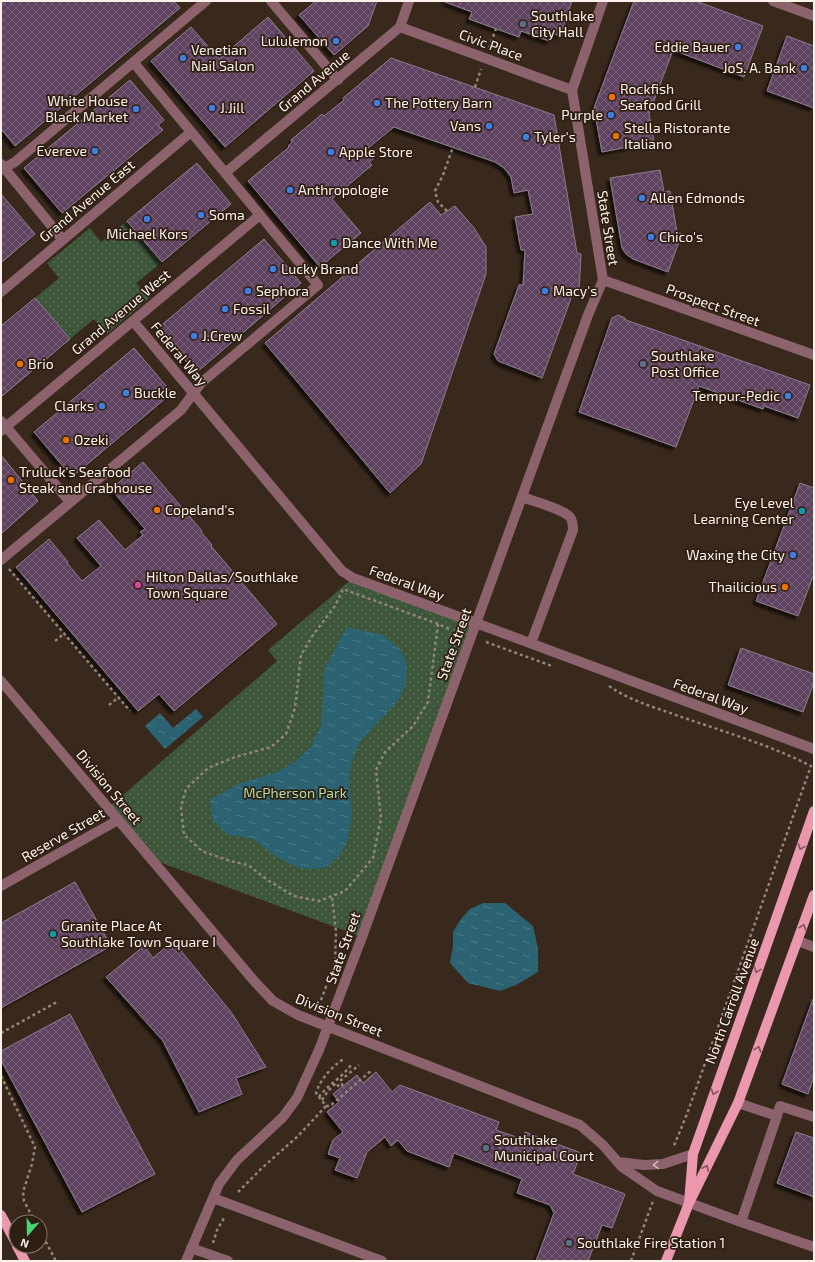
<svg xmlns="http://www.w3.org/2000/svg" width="815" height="1262" font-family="'Exo 2',sans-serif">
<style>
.park{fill:url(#park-dots)}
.water{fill:url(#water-ripples)}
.building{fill:url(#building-cross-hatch);stroke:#8d7d8e;filter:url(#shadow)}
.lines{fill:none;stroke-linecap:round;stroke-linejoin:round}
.path{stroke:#93857a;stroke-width:2.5;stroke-dasharray:3 3;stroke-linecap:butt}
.minor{stroke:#8c636d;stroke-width:10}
.major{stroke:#eb97ad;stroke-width:10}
.oneway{stroke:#845558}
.oneway2{stroke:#d0b8b7}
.service-dot{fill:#5c6f8a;stroke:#2f1f13;stroke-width:1.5}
.shop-dot{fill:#3f7fe0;stroke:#2f1f13;stroke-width:1.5}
.food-dot{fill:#e8710a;stroke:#2f1f13;stroke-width:1.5}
.culture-dot{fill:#0f9aa8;stroke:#2f1f13;stroke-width:1.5}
.hotel-dot{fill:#d1479c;stroke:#2f1f13;stroke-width:1.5}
.labels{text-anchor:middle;stroke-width:3.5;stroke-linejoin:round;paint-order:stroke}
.poi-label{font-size:14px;fill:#fdf1e9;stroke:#2f1f13;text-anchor:start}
.street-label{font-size:14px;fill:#fdf1e9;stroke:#2f1f13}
.park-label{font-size:14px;fill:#acdea6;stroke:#2f1f13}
</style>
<defs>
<pattern id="park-dots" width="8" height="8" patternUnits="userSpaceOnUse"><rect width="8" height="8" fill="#3d5639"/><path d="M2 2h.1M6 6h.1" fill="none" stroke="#5a6f56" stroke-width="1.8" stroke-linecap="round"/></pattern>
<pattern id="water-ripples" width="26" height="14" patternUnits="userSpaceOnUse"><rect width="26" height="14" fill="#2c6373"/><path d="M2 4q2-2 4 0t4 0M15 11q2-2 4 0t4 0" fill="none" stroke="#4c7a87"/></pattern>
<pattern id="building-cross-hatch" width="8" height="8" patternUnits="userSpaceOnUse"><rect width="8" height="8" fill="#5f4261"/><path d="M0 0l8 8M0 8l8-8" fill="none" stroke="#775e78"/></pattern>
<filter id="shadow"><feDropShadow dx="-3.5" dy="3.5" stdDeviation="1" flood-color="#0009"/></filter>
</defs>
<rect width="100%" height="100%" fill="#39291c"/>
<path class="park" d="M127,221l35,41 -26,21 13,15 -42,36 -13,-15 -24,20 -11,-13 -15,12 -12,-14 15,-12 -12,-14 24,-20 -12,-15 43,-35 11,14z
M353,578l123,45 -114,314 -211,-78 -43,-51 169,-147 -9,-11z"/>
<path class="water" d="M347,627l36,8 17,14 7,15 -1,18 -6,16 -41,45 -8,21 -2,16 3,36 -5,27 -9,14 -13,11 -24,1 -24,-12 -26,-19 -23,-3 -15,-15 -3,-20 28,-16 39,-12 19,-11 16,-16 9,-20 2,-23 1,-33z
M196,709l7,8 -38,32 -20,-23 15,-13 13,15z
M483,903h22l28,23 5,23v23l-22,13 -16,6 -32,-8 -18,-20 3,-17v-14l8,-13 9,-10z"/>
<path class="building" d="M1,1h173l6,7 -165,138 -14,-17z
M316,1h61l-9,25 -34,29 -35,-40z
M445,1h127l-12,35 -8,-3 -3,8 -28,-10 -2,6 -50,-18 3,-7 -27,-10z
M634,1h62l67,25 -19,51 -71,-27 -24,64 5,28 -52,10 -8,-44z
M268,17l46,54 -89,76 -74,-86 40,-34 28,32z
M787,36l27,10v62l-47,-17z
M391,58l163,57 23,138 4,1 -2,37 -5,-1 -32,88 -44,-17 -4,-7 25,-69h4l2,-35h-4l-6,-33 18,-3 -5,-24 -14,3 -3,-16 -7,-9 -9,-6 -101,-35 -27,22 7,9 -5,4 3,3 -40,34 29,34 -41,34 -72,-86 41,-34 -1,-1 4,-4 -1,-2 31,-26 2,2 20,-16 -1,-2z
M130,80l34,40 -6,5 5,5 -101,83 -38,-45z
M197,163l34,41 -69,58 -35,-41z
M660,170l4,22 6,-1 7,41 5,2 -14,38 -35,-13 -7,-5 -4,-6 -12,-70z
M1,194l34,40 -34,29z
M430,202l11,13 14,-9 19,22 12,19v27l-65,190 -31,29 -125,-150z
M264,239l37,44 -105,90 -38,-45z
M35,298l35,41 -69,58v-71z
M618,315l7,3 1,2 184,65 -12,33 -34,-12 -1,3 -64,-23 -23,61 -97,-35 33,-94z
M134,348l38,45 -100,84 -38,-45z
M1,455l37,46 -37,33z
M143,462l59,69 -1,1 11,13 -1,1 66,78 -103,87 -15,-17 -21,17 -122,-144 33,-28 19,23 -1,1 15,18 19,-15 -24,-28 22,-18 26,30 18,-15 -3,-3 5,-3 -34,-40z
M800,483l14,5v86l-16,42 -42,-15z
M741,648l73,26v8l-11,30 -75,-27z
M75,882l36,64 -110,62v-85z
M173,941l58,71 35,55 -30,11 6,16 -43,18 -36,-71 -57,-64 38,-31 9,12z
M813,999l1,1v76l-6,18 -26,-10z
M70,1014l85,160 -73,38 -81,-152v-9z
M376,1072l16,20 8,-7 99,37 -3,8 26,9 3,-7 56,21 -8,21 52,20 -13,34 -10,-3 -14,36h-52l18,-48 -4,-8 -33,-12 5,-14 -68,-26 -5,14 -42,-16 -9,-11 -7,6 -6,-9 -18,15 -10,26 -22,-8 5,-12 -12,-4 5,-14 10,-8 -16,-20 12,-10 -6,-8 24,-19 6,8z
M796,1132l18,6v59l-37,-14z"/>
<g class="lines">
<path class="path" d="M489,48l7,-19
M475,87l6,-18
M447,211l-9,-9 -3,-11 8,-16 10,-28
M9,569l121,142
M438,624l-10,78 -15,24 -28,26 -9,18 5,48 -8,40 -28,33 -26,10 -25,-5 -25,-15 -21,-16 -18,-4 -28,-10 -18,-16 -3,-28 5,-18 22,-21 27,-11 36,-10 15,-13 9,-26 6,-53 12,-20 22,-29 8,-17 95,35 14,6
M55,641l10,-8
M486,642l66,24
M609,686c20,14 44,21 67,29 45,16 92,29 135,51l-124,348 -14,34
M109,705l10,-8
M321,1000l14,-37 1,-31 -4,-36
M1,1033l56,-31
M1,1076l34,71 -3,17 -9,28 1,9 11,21
M343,1086l-3,-5 19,-16
M319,1097c9,-13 26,-21 33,-34
M322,1100l6,-9 8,-8 4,5
M326,1106h4l42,-36
M238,1192l24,-24 36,-32 28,-30 -10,-13c5,-15 15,-25 27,-34
M40,1231l16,30
M213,1243l4,-13 7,-12
M631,1261l22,-60"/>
<path class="minor" d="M271,1l67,79
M773,1l41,15
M400,27l172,63
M1,164l62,76
M1,170l14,-8 191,-161
M225,173l175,-146 9,-26
M603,280l211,75
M1,292l190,-160
M133,321l209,250 11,7 123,45 338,126
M1,421l69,81
M1,431l259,-216
M522,497c11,4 41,12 48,20 3,4 3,8 3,13l-42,113
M1,560l180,-150 20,-27 117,-98 -184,-222
M1,681l254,301 18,19 25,14 282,110 23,20 19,22 35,24 84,31 73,25
M1,886l117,-66
M798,941l16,6
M738,1103l39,13 -36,106
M777,1116l3,-10 34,11
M618,1162l26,3 19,-1 30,-10
M213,1198l169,63
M191,1248l37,13
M186,1261l33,-77 18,-24 46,-43 14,-19 22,-48 43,-113 226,-622 15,-35 -31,-190 31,-89"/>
<path class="major" d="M689,1203l4,-49 121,-343
M1,1215l15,28
M17,1246l8,15
M666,1261l23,-58 49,-100 76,-208"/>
</g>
<defs><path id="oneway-chevron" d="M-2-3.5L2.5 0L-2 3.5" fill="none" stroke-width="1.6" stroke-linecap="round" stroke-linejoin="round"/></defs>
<g class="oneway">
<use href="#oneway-chevron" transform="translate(801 847) rotate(110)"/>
<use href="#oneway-chevron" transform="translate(803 927) rotate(-71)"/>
<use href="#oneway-chevron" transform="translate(757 970) rotate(110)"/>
<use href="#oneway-chevron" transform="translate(758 1049) rotate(-70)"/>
<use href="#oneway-chevron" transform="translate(714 1092) rotate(109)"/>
<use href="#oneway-chevron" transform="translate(706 1168) rotate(-64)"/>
</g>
<use class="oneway2" href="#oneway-chevron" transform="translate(656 1165) rotate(176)"/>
<g class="service-dot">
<circle cx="523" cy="24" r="4"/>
<circle cx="643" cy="364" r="4"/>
<circle cx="486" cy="1148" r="4"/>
<circle cx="569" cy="1243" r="4"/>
</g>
<g class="shop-dot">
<circle cx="336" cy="41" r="4"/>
<circle cx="738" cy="47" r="4"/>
<circle cx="183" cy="58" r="4"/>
<circle cx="804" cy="68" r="4"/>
<circle cx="377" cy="103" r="4"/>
<circle cx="212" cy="108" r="4"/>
<circle cx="136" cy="109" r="4"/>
<circle cx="611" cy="115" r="4"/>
<circle cx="489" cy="126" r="4"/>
<circle cx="526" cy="137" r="4"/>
<circle cx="95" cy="151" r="4"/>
<circle cx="331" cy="152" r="4"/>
<circle cx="290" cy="190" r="4"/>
<circle cx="642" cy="198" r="4"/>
<circle cx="201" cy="215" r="4"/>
<circle cx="147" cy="219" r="4"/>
<circle cx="651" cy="237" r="4"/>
<circle cx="273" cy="269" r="4"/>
<circle cx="248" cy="291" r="4"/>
<circle cx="545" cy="291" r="4"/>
<circle cx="225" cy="309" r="4"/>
<circle cx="194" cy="336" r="4"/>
<circle cx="126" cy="393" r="4"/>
<circle cx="788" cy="396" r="4"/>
<circle cx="102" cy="406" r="4"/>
<circle cx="793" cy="555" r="4"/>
</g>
<g class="food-dot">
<circle cx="612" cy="97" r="4"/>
<circle cx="616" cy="136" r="4"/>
<circle cx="20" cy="364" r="4"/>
<circle cx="66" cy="440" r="4"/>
<circle cx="11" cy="480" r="4"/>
<circle cx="157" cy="510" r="4"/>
<circle cx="785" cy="587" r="4"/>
</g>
<g class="culture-dot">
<circle cx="334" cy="243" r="4"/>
<circle cx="802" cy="511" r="4"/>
<circle cx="53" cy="934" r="4"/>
</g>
<circle class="hotel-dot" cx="138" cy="585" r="4"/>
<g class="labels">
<g class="poi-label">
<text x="531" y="21">Southlake<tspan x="531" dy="16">City Hall</tspan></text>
<text x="328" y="46" text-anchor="end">Lululemon</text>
<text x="730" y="52" text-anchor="end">Eddie Bauer</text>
<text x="191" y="55">Venetian<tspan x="191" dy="16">Nail Salon</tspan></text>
<text x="796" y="73" text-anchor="end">JoS. A. Bank</text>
<text x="620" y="94">Rockfish<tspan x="620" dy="16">Seafood Grill</tspan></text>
<text x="128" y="106" text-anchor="end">White House<tspan x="128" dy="16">Black Market</tspan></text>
<text x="385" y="108">The Pottery Barn</text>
<text x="220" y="113">J.Jill</text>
<text x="603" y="120" text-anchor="end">Purple</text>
<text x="481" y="131" text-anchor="end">Vans</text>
<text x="624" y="133">Stella Ristorante<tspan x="624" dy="16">Italiano</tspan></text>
<text x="534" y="142">Tyler's</text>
<text x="87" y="156" text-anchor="end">Evereve</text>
<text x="339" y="157">Apple Store</text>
<text x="298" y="195">Anthropologie</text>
<text x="650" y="203">Allen Edmonds</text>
<text x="209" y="220">Soma</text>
<text x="147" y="239" text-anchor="middle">Michael Kors</text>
<text x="659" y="242">Chico's</text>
<text x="342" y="248">Dance With Me</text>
<text x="281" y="274">Lucky Brand</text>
<text x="256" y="296">Sephora</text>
<text x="553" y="296">Macy's</text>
<text x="233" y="314">Fossil</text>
<text x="202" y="341">J.Crew</text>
<text x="651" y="361">Southlake<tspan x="651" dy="16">Post Office</tspan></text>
<text x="28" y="369">Brio</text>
<text x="134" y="398">Buckle</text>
<text x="780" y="401" text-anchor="end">Tempur-Pedic</text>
<text x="94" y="411" text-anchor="end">Clarks</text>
<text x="74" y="445">Ozeki</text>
<text x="19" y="477">Truluck's Seafood<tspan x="19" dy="16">Steak and Crabhouse</tspan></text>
<text x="794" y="508" text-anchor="end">Eye Level<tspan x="794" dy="16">Learning Center</tspan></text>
<text x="165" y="515">Copeland's</text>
<text x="785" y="560" text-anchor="end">Waxing the City</text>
<text x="146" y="582">Hilton Dallas/Southlake<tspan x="146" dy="16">Town Square</tspan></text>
<text x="777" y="592" text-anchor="end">Thailicious</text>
<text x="61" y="931">Granite Place At<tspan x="61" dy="16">Southlake Town Square I</tspan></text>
<text x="494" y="1145">Southlake<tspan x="494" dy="16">Municipal Court</tspan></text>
<text x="577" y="1248">Southlake Fire Station 1</text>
</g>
<g class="street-label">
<text transform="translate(491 45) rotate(20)" y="5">Civic Place</text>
<text transform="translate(314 81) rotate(-40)" y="5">Grand Avenue</text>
<text transform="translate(87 201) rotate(-40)" y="5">Grand Avenue East</text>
<text transform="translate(608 228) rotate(81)" y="5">State Street</text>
<text transform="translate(713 305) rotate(20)" y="5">Prospect Street</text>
<text transform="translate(121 312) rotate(-40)" y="5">Grand Avenue West</text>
<text transform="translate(179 354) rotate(50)" y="5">Federal Way</text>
<text transform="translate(407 583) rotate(20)" y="5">Federal Way</text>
<text transform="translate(454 644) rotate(-70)" y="5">State Street</text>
<text transform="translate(711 696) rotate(20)" y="5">Federal Way</text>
<text transform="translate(109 787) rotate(50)" y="5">Division Street</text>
<text transform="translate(63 835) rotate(-30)" y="5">Reserve Street</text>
<text transform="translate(343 948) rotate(-70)" y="5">State Street</text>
<text transform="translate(732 1001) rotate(-70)" y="5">North Carroll Avenue</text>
<text transform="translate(339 1015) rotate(22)" y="5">Division Street</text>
</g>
<g class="park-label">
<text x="295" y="798">McPherson Park</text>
</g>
</g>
<rect width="815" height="1262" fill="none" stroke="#fdf1e9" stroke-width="4"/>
<g transform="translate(28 1234) rotate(200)"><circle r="19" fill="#2f1f13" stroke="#817369"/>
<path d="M0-3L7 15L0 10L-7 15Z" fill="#47d779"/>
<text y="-6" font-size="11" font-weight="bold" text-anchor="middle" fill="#fdf1e9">N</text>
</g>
</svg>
